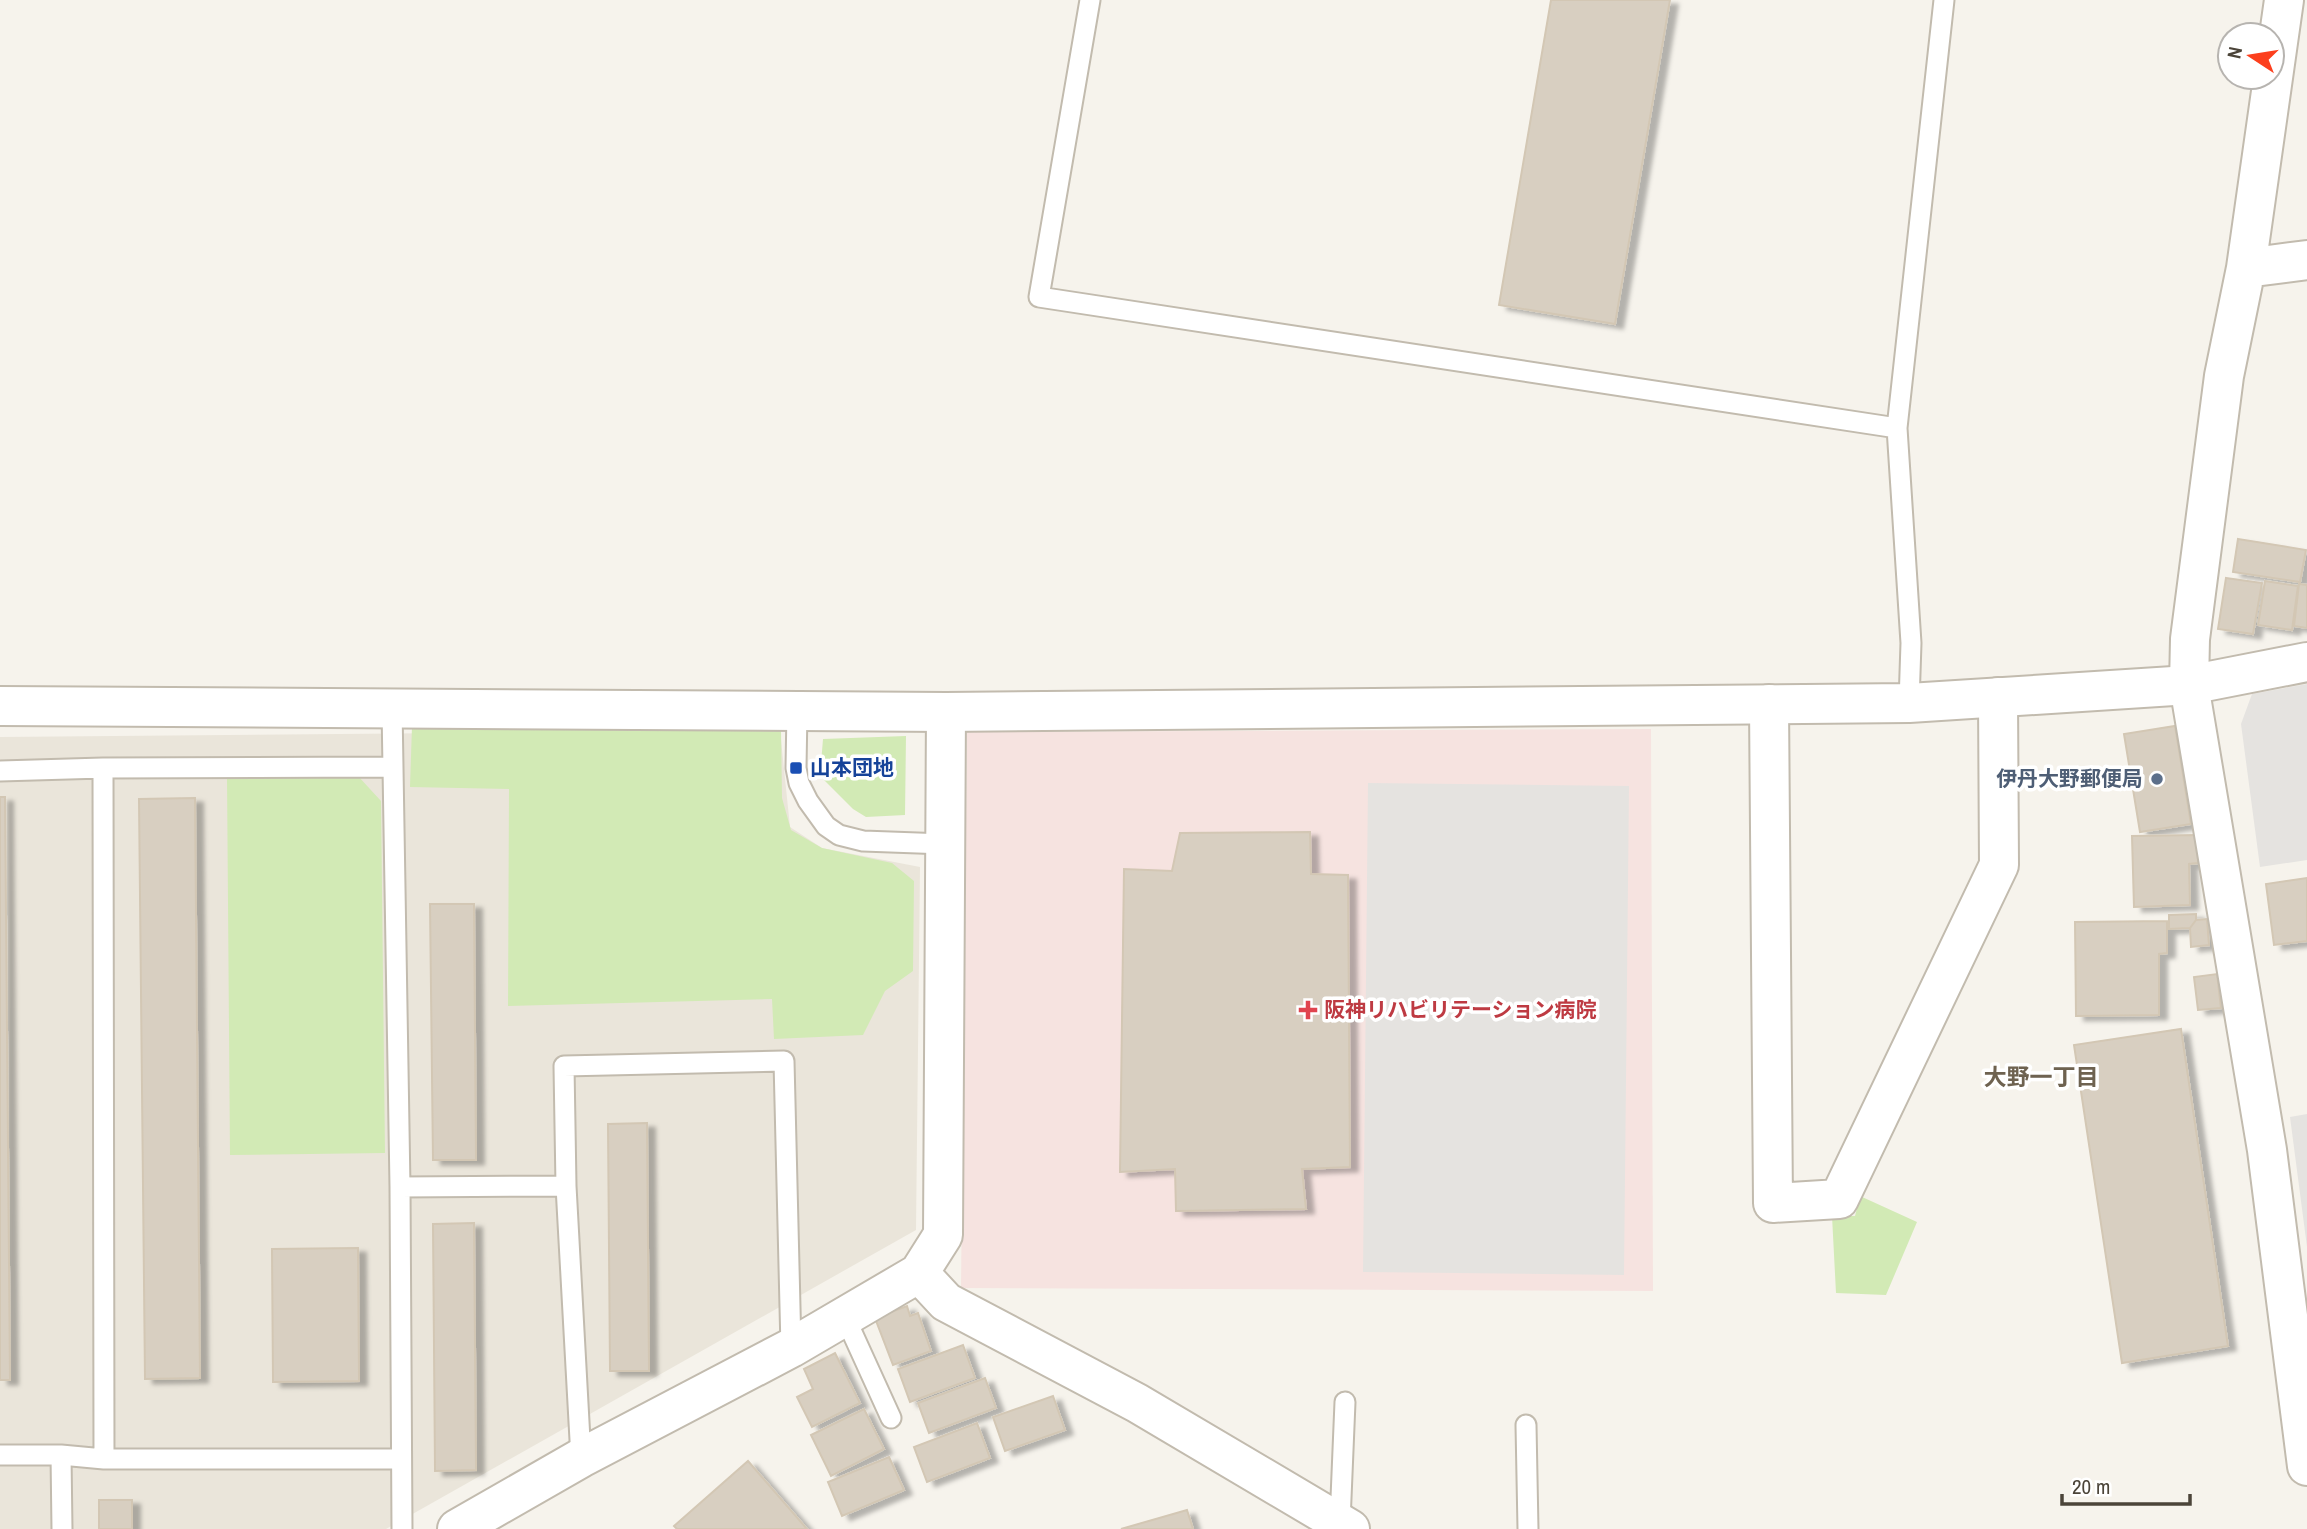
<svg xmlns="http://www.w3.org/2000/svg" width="2307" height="1529" font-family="'Archivo Narrow','Noto Sans JP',sans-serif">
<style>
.residential{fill:#eae5da}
.medical{fill:#f6e3e0}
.green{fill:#d2eab5}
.parking{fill:#e5e3e0}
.building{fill:#d8cfc1;stroke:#d3c7b4;stroke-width:2;filter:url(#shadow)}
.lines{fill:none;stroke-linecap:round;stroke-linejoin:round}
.service-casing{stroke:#c2bbae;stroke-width:23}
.minor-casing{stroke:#c2bbae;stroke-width:42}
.tertiary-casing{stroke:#c2bbae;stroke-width:42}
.service{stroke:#fff;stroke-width:19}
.minor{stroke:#fff;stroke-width:38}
.tertiary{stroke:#fff;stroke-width:38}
.transit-dot{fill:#1a4fb4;stroke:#fff;stroke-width:2.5}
.service-dot{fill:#5c6f8a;stroke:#fff;stroke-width:2.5}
.health-dot{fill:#e0444e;stroke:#fff;stroke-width:2.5}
.labels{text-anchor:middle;stroke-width:7;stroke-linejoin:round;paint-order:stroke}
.transit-label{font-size:21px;font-weight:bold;fill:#164399;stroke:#fff;text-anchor:start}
.service-label{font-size:21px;font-weight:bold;fill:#4e5e75;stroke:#fff;text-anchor:end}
.health-label{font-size:21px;font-weight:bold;fill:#be3a42;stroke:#fff;text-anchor:start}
.neighbourhood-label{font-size:23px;font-weight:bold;fill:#6e6250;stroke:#fff}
</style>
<defs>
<filter id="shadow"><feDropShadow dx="8" dy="4.5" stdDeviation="2" flood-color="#0004"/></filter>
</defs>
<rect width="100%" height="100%" fill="#f6f3ec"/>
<path class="residential" d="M780,730l10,97 32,21 98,19 -4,363 -530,299h-386v-792z"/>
<path class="medical" d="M1651,729l2,562 -692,-3 6,-556z"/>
<path class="green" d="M412,726l369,4 1,68 9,32 31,18 70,15 22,18 -1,90 -28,20 -22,44 -89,4 -2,-40 -264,7 1,-217 -99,-2z
M906,736l-1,79 -39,2 -13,-8 -33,-33 3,-37z
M358,776l23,25 4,352 -155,2 -3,-378z
M1860,1196l57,26 -31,73 -50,-2 -4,-77h23z"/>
<path class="parking" d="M2307,684v176l-47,7 -19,-143 11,-30z
M1368,783l261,3 -5,489 -261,-3z
M2307,1114v133l-17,-130z"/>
<path class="building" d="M1551,0h119l-55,324 -116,-19z
M2238,539l68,11 -6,32 -67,-10z
M2226,578l36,5 -9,51 -35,-5z
M2265,581l33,5 -6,44 -34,-5z
M2299,584l8,1v43l-13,-2z
M2175,726l16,98 -51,8 -16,-98z
M0,797h5l5,583h-10z
M195,798l5,580 -55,1 -6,-580z
M1310,832l1,42 37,1 2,292 -48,2 4,40 -130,2 -1,-42 -55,3 4,-303 48,2 8,-38z
M2197,835l1,28 -9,1 1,41 -56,2 -2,-71z
M2307,878v63l-33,4 -8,-61z
M430,904h44l2,256h-43z
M2196,914v6l-6,8 -21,1v-14z
M2207,919l2,26 -18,2 -1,-19 6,-8z
M2167,921v32l-8,1v61l-83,1 -1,-94z
M2217,974l4,34 -23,2 -4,-33z
M2181,1029l47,317 -106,17 -48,-318z
M647,1123l2,248h-39l-2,-247z
M474,1223l2,247 -41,1 -2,-247z
M358,1248l1,133 -86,1 -1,-133z
M907,1306l3,10 8,-3 13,38 -38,14 -18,-47z
M963,1345l12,33 -65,24 -12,-33z
M835,1353l25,50 -48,24 -15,-30 16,-8 -9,-20z
M985,1378l11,30 -67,25 -11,-30z
M1053,1396l12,34 -60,21 -12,-34z
M864,1409l20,40 -53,27 -20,-41z
M977,1423l13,35 -63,24 -13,-35z
M889,1457l15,33 -62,26 -14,-34z
M748,1461l59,68h-130l-3,-3z
M99,1500h33v29h-33z
M1187,1510l6,19h-72z"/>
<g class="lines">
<g class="service-casing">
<path id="service" d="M1090,0l-51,297 858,131
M1909,703l2,-60 -14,-215 47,-428
M392,708l8,479 2,342
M797,711l-1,57 3,15 9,18 18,25 13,9 24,6 82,3
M0,771l103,-3
M400,1187l166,-1
M845,1317l46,101
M1526,1425l2,104
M0,1455h61l43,4h296
M61,1455l1,74
M581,1458l-15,-272 -2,-120 220,-5 7,287
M104,1459l-1,-691 289,-1
M1340,1522l5,-120"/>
</g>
<g class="minor-casing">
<path id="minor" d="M2284,0l-38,268 -22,108 -34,263 -1,46 78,465 40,316
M2246,268l61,-8
M2189,685l118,-23
M1769,704l4,499 66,-4 160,-334 -1,-168
M919,1273l27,29 191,101 213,126
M457,1529l124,-71 210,-110 128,-75 24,-38 3,-523"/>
</g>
<g class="tertiary-casing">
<path id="tertiary" d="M0,706l946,6 963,-9 280,-18"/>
</g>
<use href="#service" class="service"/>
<use href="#minor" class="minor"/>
<use href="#tertiary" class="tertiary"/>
</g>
<rect class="transit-dot" x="789" y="761" width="14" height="14" rx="3.5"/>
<circle class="service-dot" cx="2157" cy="779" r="7"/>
<path class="health-dot" d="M1304.5 999.5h7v7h7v7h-7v7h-7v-7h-7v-7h7z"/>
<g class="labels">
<g class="transit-label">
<text x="810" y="775">山本団地</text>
</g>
<g class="service-label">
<text x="2143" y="786">伊丹大野郵便局</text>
</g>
<g class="health-label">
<text x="1324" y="1017">阪神リハビリテーション病院</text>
</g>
<g class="neighbourhood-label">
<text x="2041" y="1085">大野一丁目</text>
</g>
</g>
<g transform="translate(2251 56) rotate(282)"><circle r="33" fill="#ffffff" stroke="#b7b4b0" stroke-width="2"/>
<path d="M0-5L12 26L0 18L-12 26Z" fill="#fc3f1d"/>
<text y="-10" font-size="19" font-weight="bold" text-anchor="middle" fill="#4b4439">N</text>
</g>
<path d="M2062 1494v10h128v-10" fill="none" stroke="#4b4439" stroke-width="3.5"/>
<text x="2072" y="1494" font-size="21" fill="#4b4439" stroke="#ffffff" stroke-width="5" paint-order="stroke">20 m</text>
</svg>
